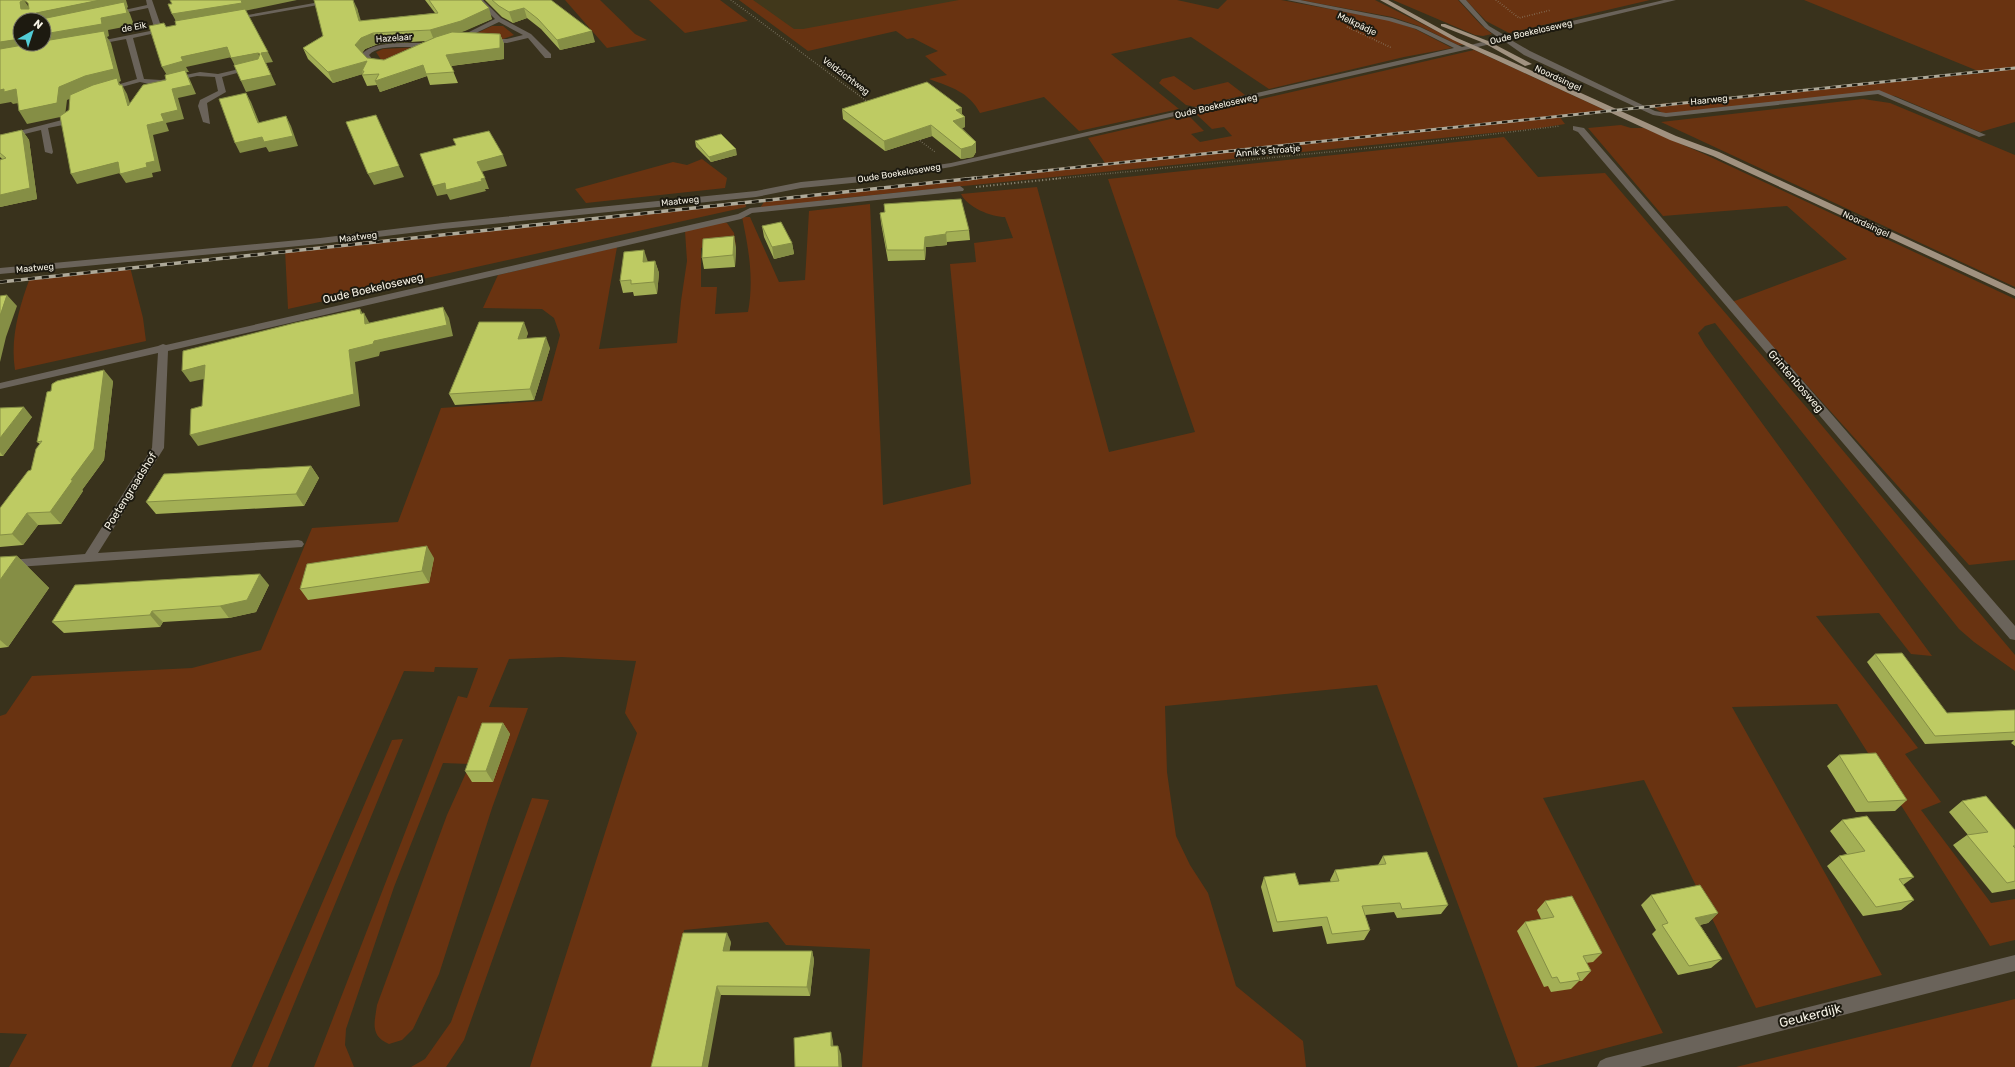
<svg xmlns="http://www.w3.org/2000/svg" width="2015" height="1067" font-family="Rubik,sans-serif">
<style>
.built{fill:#41381b}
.green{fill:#693311}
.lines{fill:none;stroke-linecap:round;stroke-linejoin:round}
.path-far1{stroke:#97917f;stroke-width:1.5;stroke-dasharray:0.5 2;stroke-linecap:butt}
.path{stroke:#97917f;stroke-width:2;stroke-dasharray:1 2.5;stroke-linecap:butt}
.minor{fill:#6a635a;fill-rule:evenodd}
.major{fill:#a19280;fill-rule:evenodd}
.rail-far1-casing{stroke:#aea999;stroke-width:3}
.rail-casing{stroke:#aea999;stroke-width:3.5}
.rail-far1{stroke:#1d1a10;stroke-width:2;stroke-dasharray:5.5;stroke-linecap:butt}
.rail{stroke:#1d1a10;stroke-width:2.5;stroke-dasharray:7;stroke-linecap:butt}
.wall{fill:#a3af55;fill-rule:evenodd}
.shaded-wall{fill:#858e45}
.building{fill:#becb63;stroke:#858e45;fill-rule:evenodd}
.labels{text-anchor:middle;stroke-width:4;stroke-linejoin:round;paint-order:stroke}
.far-street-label{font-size:9px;fill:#f7f3e6;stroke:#1d1a10}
.street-label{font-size:11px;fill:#f7f3e6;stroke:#1d1a10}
.near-street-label{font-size:13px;fill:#f7f3e6;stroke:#1d1a10}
</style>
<rect width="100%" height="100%" fill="#39321c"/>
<path class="built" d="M739,0h243l-193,36z"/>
<path class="green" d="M565,0h35l35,34 12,6 -40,8z
M649,0h71l28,21 -63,12z
M739,0h14l41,29h9l156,-29h218l41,9 9,-9h54l108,20 26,9 37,19 -48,9 -135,32 -78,-52 -80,17 68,55 -100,22 -35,-34 -64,16c-11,-21 -29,-26 -51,-34l18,-4 -22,-19 13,-5 -25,-13 -6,1 -11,-8 -88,20z
M1300,0h75l89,45h-6l-39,-19 -27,-9z
M1393,0h65l23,25 11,9 -9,2 -8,-1z
M1466,0h184l-141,33 -23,-12z
M1804,0h211v122l-35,10 -85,-36 -27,-3 -204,21 -14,-9 333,-32z
M492,26h11l11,9 -11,4h-28v-5z
M422,47l-40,14 -6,-9 7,-3z
M1474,50l133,61 -48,5 6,8 -25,4 -715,72 -49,8h-16l6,-9 339,-36 -17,-25 100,-23 16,16 -13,3 9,8 32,-6 -8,-9 -12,2 -16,-15z
M1174,76l20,14 34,-8 17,13 -49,12 -10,-2 -27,-22 3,-4z
M1863,99l27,4 125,52v132l-354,-165z
M1621,125l10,3h13l60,26 311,145v261l-46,5 -237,-263 115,-43 -60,-53 -124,10 -75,-88z
M1504,137l34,40 67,-4 208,242 202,240v16l-41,-29 -15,-13 -244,-306 -10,3 -7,7 7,12 227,311 -21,-2 -32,-41 -63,3 102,132 -13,6 36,48 -20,8 70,93 24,-4v41l-25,6 -153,-242 -105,3 150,268 -126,33 -112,-228 -101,18 120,235 -129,34h-16l-141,-382 -212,21 2,66 9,64 14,29 18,28 28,93 67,55 3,26h-444l8,-118 -84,-4 -18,-23 -84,8 -26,137h-128l107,-334 -12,-20 11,-52 -74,-4 -53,2 -20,48 39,1 -36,100 -53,166 -26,55 -11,11 -13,4c-20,-8 -14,-23 -12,-39l70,-190 23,-51 -27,-1 -49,124 -48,142 -1,16 9,22h-40l144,-371 9,2 11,-30 -43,-1 -1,5 -30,-1 -173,396h-222l18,-33 -27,-1v-317l6,-2 26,-38 160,-8 69,-18 51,-122 86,-6 43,-114 101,-7 18,-66 -6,-17 -12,-9 -59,-1 15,-33 119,-28 -18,102 78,-6 4,-42 6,-40 -2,-30 37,-9 5,1 7,10 2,13 -35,2v39h16l-2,27 33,-2c6,-32 1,-62 -6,-95h8l29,65 26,-2 4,-69 61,-7 13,301 88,-21 -21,-220 26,-2 -2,-19 39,-5 -8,-21c-14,0 -38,-10 -44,-23l76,-7 72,265 86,-20 -87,-253z
M702,159l25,19 -2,10 -139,15 -11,-14 98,-27 14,3z
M745,202l1,5 -458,102 -3,-59z
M130,267l13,51 3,23 -131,29c-5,-31 4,-63 15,-92z
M403,739l-135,328h-16l140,-327z
M532,798l17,2 -85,240 -18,27h-35l14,-8 26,-37z
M2015,999v68h-279z"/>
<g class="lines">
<path class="path-far1" d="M731,0l138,103
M1496,0l23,18 32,-8
M1347,27l45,21
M916,138l19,14
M1053,179l357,-35 150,-18"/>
<path class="path" d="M976,187l87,-9"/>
<path class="minor" d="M146,0h6l10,29 4,-1 3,2 -36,8 11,41 17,1 39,-8 18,2 34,-8 4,2 -34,9 4,15 -19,11 3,21 -7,-2 -5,-16 2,-6 18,-9 -3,-14 -18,-1 -43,9 -14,-3 -33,9 -4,-2 34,-10 -11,-40 -32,6 -4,-2 65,-13 -7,-22 -34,7 -3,-2 36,-8z
M331,0h15l-112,20 -3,-2z
M476,0h7l18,18 30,16 20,20v4h-6l-17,-20 -21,5 -22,-1v-2l2,-1h20l16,-4 -24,-13 -38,18h-4v-2l38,-19z
M1287,0h13l92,18 28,9 42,20 37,-9 -14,-10 -26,-28h7l23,26 17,10 158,-36h12l-165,40 19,11 125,60 11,2 213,-23 107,45 -7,2 -101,-43 -212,23 -13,-2 -129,-60 -20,-14 -553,126 -89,15 -61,6 -45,9 -313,32 -123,15 -320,30v-6l320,-30 123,-15 313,-32 45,-9 61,-6 89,-13 503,-115 -38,-19 -27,-8z
M431,43l4,2 -2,1c-16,4 -52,-4 -64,9l4,5 10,7 -4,2 -12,-5 -6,-9c13,-16 51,-11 70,-12z
M68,112h6l1,5 -7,7 -20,4 5,24 -1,2 -7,-2 -4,-22 -41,10v-4l62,-16 5,-4z
M1573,126l11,2 431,498v14l-5,-1 -432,-507 -5,-2z
M960,186l4,3 -1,2 -211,22 -11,6 -573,132 -4,97 -66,105 200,-13 4,1 2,3 -2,3 -285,20 -13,14 -4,2v-13l10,-10 75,-6 67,-106 6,-95 -158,36v-6l158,-37 5,-2 3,1 572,-131 12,-6z
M2015,955v16l-375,96h-43l3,-6 6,-3z"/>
<path class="major" d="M1380,0h8l69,38 42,18 177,80 43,16 296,137v7l-302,-140 -43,-16 -217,-100z
M1441,24h4l43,17 44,23 -7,2 -41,-23 -43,-17z"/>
<g class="rail-far1-casing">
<path id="rail-far1" d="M966,179l1049,-111"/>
</g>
<g class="rail-casing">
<path id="rail" d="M0,282l976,-104"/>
</g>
<use href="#rail-far1" class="rail-far1"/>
<use href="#rail" class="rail"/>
</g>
<path class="wall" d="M425,0h56l11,19 -31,13 39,2 4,10v15l-53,7 7,17 -28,2 -3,-9 -47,16 -3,-7 -10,1 -5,-11v-1l-29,9 -25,-24 -5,-11 20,-12 34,-28 3,13 75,-8zM426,41l-42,19 -17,-2 -5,-5 3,-4 13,-5z
M485,0h66l44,42 -35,8 -19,-21 -14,-11 -14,5 -11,-6z
M842,109l120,5 3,3v10l-3,1 14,14v10l-3,5 -12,2 -29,-23 -47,15 -42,-32z
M22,130l7,10 8,59 -37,8v-47l2,-1 -2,-2v-22z
M695,141l42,14 -26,7 -15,-15z
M884,204l85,26 1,10 -23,2v3l-21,2 -1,13 -37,1 -7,-38 -1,-10 5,-1z
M762,226l30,17 2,11 -20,5 -10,-22z
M736,247l-1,20 -31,2 -2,-11z
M655,261l4,12 -2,21 -23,2 -1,-4 -10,1 -3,-12 28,-19z
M528,333l-2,5 24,10 -16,52 -79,5 -6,-11z
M113,381l-9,79 -22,30 1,1 -22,33 -23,1 -15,20 -23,2v-39l31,-38 9,-26 -3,-2 14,-51z
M0,408l32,9 -29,39h-3z
M311,466l8,12 -15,28 -148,8 -10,-12z
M17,556l32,32 -41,59 -8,1v-91z
M434,558l-5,25 -121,17 -8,-11z
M269,585l-13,27 -27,6 -66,4 -3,5 -96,6 -12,-11z
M1875,654l72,59 68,-3v36l-4,-3 3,-3 -89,4 -58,-82z
M503,723l7,11 -17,48h-21l-7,-11z
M1839,755l68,45 -12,11 -39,1 -29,-46z
M1962,801l53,29v59l-23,4 -39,-48 14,-10h1l-19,-23z
M1842,820l72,57 -11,8 11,15 -13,10 -38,6 -36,-50 12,-10 8,-2 -17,-23z
M1383,856l65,49 -7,9 -44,4 -3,-6 -29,3 5,15 -6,10 -37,4 -5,-18 -49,6 -12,-45 3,-10 35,8 32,-3 -1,-2 5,-10 43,-5z
M1651,895l67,18 -10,10 -8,2 22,34 -11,9 -33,7 -26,-41 4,-4 -15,-25z
M1545,901l57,52 -9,9 -7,1 5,8 -9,10h-3l-8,8 -20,3 -3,-6 -4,1 -27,-56 8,-9 16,-3 -4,-9z
M731,942l-2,9h83l2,9 -4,36 -89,-1 -70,72z"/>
<path class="shaded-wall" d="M24,0l8,12 -11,-3 -1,-7z
M100,0h26l2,7 -1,1 3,6 4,11 -26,5 1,6 -2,1 4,6 10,38 -2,1 3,5v-2l5,9 7,22 -41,-27 -26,11 -2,16 -38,8 -8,-13 38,-8 -57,-48v-13l20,-3v5h24v-10l-9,-16 1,-5z
M241,0h56l-119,25 -6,-11z
M353,0l4,8 7,23 -5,-10z
M489,8l3,11 -27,12 -31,9 -4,-10z
M524,8l3,10 -14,5 -4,-11z
M592,31l3,11 -35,8 -3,-10z
M373,33l5,11 -13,5 -5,7 -5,-11 6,-7z
M500,34l4,10v15l-54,7 -4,-11z
M227,47l5,10 -46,10 3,5h-3l4,8 6,14 -18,4 6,21 -18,4 3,8 -16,4 8,36 -9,2 1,4 -27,6 -6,-9 26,-11 1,-38 14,-11 7,-37 -6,-10 19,-10z
M268,52l5,10 -7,1 10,22 -30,7 -5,-11 30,-6 -10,-22z
M258,53l5,10 -27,5 -5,-10z
M367,61l-3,10h-2l1,3 -30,9 -5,-11z
M423,65l4,11 -47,16 -5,-11z
M4,89h12l8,13 -11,2 -2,-2 -11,2v-14z
M246,93l5,9 12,30 -5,-9z
M962,108v10l3,-1v10l-11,4 -1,-10 3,-11z
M286,116l5,10 7,20 -29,6 -3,-5 -26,6 -5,-10z
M931,125l1,11 -47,15 -1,-10z
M22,130l7,10 8,59 -37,8v-12z
M976,142v10l-3,5 -12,2v-10z
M736,149l1,6 -26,7 -2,-5z
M503,155l4,11 -26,6 -4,-10z
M118,162l6,10 -47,12 -6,-10z
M399,166l5,11 -30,8 -6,-11z
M485,178l4,11h-4l1,2 -36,9 -3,-6 -10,2 -4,-10 12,-3z
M946,232l1,13 -21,2 -1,13 -1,-10 1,-13z
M734,236l2,11 -1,20 -2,-12z
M792,243l2,11 -20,5 -2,-12z
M644,250l4,12h-5z
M655,261l4,12 -2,21 -3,-12z
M7,295l10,11 -11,31 -6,25v-46z
M443,307l6,11 4,18 -73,16 -1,4 -24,6 5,44 -162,40 -8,-11 159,-85 25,-9z
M360,309l5,8 -1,-4 6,11h-5l-4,-10z
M524,322l4,11 -5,17 -5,-11z
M546,337l4,11 -16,52 -4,-11z
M205,365l8,12 -23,5 -8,-11z
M104,370l9,11 -9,79 -22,30 1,1 -22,33 -11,-12 21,-32z
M24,407l8,10 -29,39 -3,-4v-14z
M311,466l8,12 -15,28 -8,-12z
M27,513l11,12 -15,20 -11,-11z
M427,546l7,12 -5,25 -7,-12z
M17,556l32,32 -41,59 -8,-7v-60z
M260,574l9,11 -13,27 -27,6 -9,-12z
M152,611l11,11 -3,5 -10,-12z
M503,723l7,11 -17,48 -7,-11z
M1718,913l-10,10 -23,5 10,-10z
M727,933l4,9 -3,18 -5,-9z
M812,951l2,9 -4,36 -3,-9z
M717,986l4,9 -13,72h-6z
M831,1032l2,9 1,14 -3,-9z
M838,1046l3,8 1,13h-3z"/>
<path class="building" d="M0,0h100l-64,13 -1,5 2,2 87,-18 3,11 -26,5 1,6 -58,10v-14h-24v19l-20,3zM24,0l4,3 1,6h-8l-1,-7z
M170,0h71l1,3 -70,11 -4,-10h4z
M314,0h39l6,21 79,-8 -9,-13h52l8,8 -28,13 -31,9 -57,3 -12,5 -6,7 12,13 17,2 52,-23 16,-5 48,2v14l-54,7 8,17 -28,2 -3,-9 -48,16 4,-7 -17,1 2,-4h-2l5,-10 -39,11 -25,-24 20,-12z
M492,0h59l41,31 -35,9 -19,-21 -14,-11 -15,4 -10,-6z
M245,9l23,43 -7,1 10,22 -30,6 -7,-16 24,-6 2,-5 -2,-1 -27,5 -4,-11 -46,10 2,4 -21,6 -13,-41 15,-3 2,4 10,-2 -1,-4z
M104,31l10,38 -29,7 -26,11 -2,16 -38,8 -3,-22 -12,3v-3l-4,1v-41l29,-5h15v-3z
M185,70l6,15 -19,4 6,21 -17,4 3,7 -17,4 8,36 -9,2 1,4 -27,7 -2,-12 -47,12 -11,-58 9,-6 1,-15 23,-10 24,-7 2,7h3l6,21 15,-21 23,-5 -1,-5z
M927,82l35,26 -6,2 9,7 -12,4 23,21 -4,4 -11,3 -30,-24 -47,16 -42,-32z
M246,93l12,30 28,-7 7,20 -29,6 -2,-5 -27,6 -16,-44z
M376,115l23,51 -31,8 -22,-52z
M22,130l8,58 -30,7v-35l6,-2 -6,-5v-18z
M489,131l14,24 -26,7 8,16 -4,1 1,2 -36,9 -1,-7 -12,3 -13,-32 36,-9 -3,-6z
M721,134l15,15 -27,8 -14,-16z
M961,199l8,31 -23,2v2l-21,3 -1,13h-37l-7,-37 5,-1 -1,-8z
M781,222l11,21 -20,4 -10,-21z
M734,236l-1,19 -31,3 1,-19z
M644,250l-1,12 12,-1 -1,21 -23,2v-4l-11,1 4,-29z
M7,295l-7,21v-20z
M443,307l4,18 -73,16 -1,3 -24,6 5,44 -164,41 1,-26 11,-3 3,-41 -23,6 1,-20 112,-28 65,-14 1,5 3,-1 1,11z
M479,322h45l-6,17 28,-2 -16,52 -81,5z
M104,370l-10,79 -23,31h2l-23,32 -23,1 -15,21 -12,1v-27l28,-37 3,-1 5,-21 6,-8 -5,1 10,-50 4,-1 1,-7 5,-3z
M24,407l-24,31v-30z
M311,466l-15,28 -150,8 18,-28z
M427,546l-5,25 -122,18 7,-25z
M17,556l-17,24v-23z
M260,574l-13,26 -27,6 -68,5 -2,4 -98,7 23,-37z
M1902,653l45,60 68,-3v22l-80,4 -60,-82z
M482,723h21l-17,48h-21z
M1876,753l31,47 -39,2 -29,-47z
M1986,796l29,34v16h-2l2,2v33l-8,2 -40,-48 21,-3 -26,-31z
M1867,816l47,61 -15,2 15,21 -38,7 -37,-51 26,-5 -23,-31z
M1427,852l21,53 -46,4 -2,-6 -38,3 8,24 -38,4 -5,-17 -50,5 -13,-45 31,-4 4,12 40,-4 -4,-11 51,-6 -3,-8z
M1700,885l18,28 -23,5 27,41 -33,7 -27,-41 6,-2 -17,-28z
M1572,896l30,57 -19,3 8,15 -14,2 3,7 -20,3 -3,-6 -5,1 -27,-56 29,-5 -9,-16z
M683,933h44l-4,18h89l-5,36 -90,-1 -15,81h-51z
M831,1032v14h7l1,21h-44l-1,-29z"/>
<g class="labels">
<g class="far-street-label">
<text transform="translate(1357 24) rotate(25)" y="3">Melkpâdje</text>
<text transform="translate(134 27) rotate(-11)" y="3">de Eik</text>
<text transform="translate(1531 32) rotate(-13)" y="3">Oude Boekeloseweg</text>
<text transform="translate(394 38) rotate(-4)" y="3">Hazelaar</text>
<text transform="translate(846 76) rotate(37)" y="3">Veldzichtweg</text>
<text transform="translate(1558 78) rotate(25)" y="3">Noordsingel</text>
<text transform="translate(1709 100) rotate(-6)" y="3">Haarweg</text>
<text transform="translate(1216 106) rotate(-13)" y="3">Oude Boekeloseweg</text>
<text transform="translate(1268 151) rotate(-5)" y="3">Annik's stroatje</text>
<text transform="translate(899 173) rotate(-9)" y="3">Oude Boekeloseweg</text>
<text transform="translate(680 201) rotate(-6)" y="3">Maatweg</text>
<text transform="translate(1866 224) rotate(25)" y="3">Noordsingel</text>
<text transform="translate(358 237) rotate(-7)" y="3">Maatweg</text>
<text transform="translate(35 268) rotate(-5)" y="3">Maatweg</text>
</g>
<g class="street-label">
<text transform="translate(373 288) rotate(-13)" y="4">Oude Boekeloseweg</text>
<text transform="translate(1796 381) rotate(49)" y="4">Grintenbosweg</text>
<text transform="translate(130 491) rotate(-58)" y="4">Poetengraadshof</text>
</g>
<g class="near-street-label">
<text transform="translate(1810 1015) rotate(-14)" y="5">Geukerdijk</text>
</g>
</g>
<g transform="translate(32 32) rotate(39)"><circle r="19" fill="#1d1a10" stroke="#747166"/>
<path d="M0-3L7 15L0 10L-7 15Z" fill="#52ccd6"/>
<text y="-6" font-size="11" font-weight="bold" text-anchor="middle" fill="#f7f3e6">N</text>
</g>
</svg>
